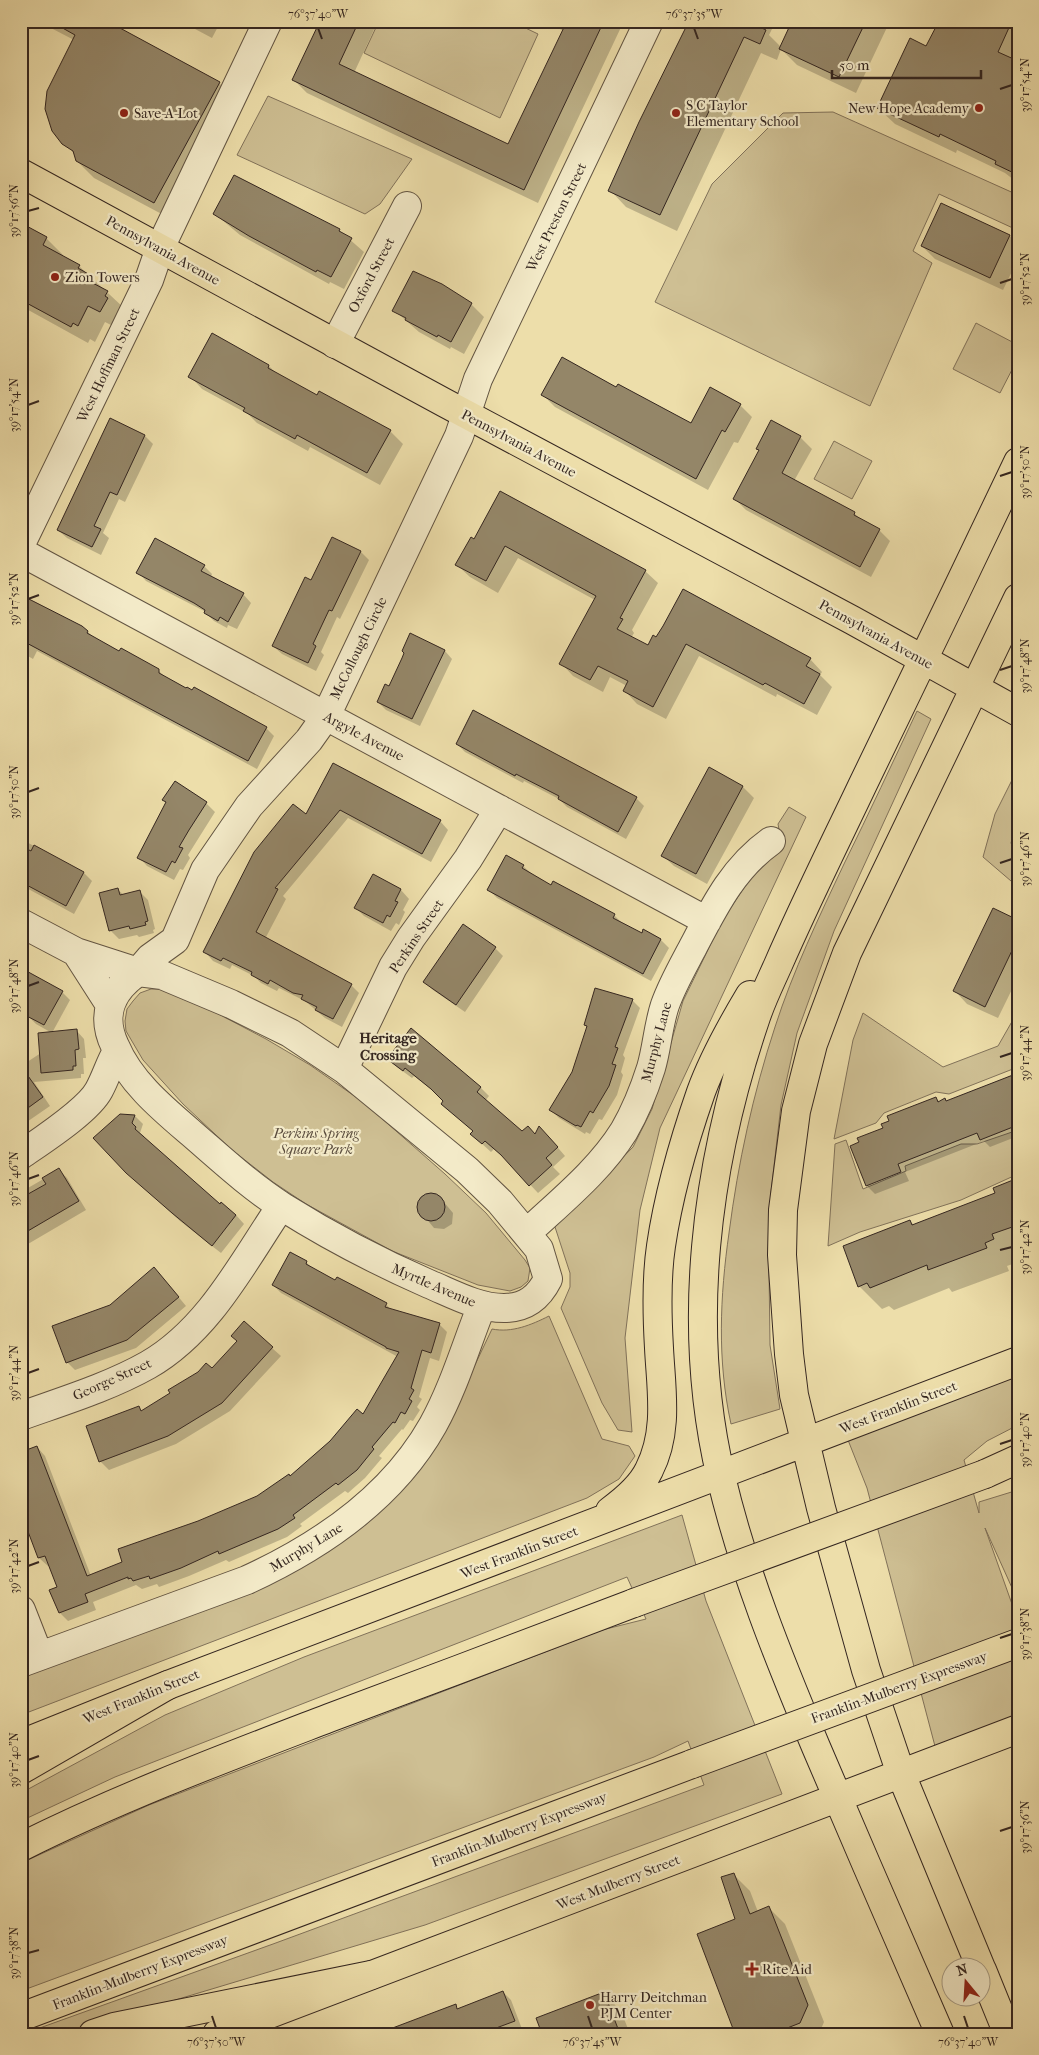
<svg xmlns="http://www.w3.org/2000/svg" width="1039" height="2055" font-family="'IM FELL French Canon',serif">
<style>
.green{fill:#cebf93;stroke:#81725a}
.shadow{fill:#0003}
.building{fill:#948668;stroke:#342620}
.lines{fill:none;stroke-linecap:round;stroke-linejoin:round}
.minor-casing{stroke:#625442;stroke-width:30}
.major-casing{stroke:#342620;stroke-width:30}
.highway-casing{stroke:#342620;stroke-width:30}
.minor{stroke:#f3eac8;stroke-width:28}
.major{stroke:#eddeaa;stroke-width:28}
.highway{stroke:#eddeaa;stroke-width:28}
.highway-bridge-casing{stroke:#342620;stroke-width:30;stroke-linecap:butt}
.highway-bridge{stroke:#eddeaa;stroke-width:28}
.ticks{fill:none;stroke:#342620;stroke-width:2}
.poi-dot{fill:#8f2418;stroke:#f3eac8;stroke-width:2}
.labels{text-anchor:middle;stroke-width:4.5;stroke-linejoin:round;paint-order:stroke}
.poi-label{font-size:14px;fill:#342620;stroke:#f3eac8;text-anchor:start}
.street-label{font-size:14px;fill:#342620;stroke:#f3eac8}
.park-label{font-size:14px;font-style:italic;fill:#5a4c3d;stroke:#f3eac8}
.neighbourhood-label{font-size:15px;font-weight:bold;fill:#342620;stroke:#f3eac8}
.neatline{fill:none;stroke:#342620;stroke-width:2}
.ticks-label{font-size:12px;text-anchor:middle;fill:#342620}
</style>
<rect width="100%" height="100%" fill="#eddeaa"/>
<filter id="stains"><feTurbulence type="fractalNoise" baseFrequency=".004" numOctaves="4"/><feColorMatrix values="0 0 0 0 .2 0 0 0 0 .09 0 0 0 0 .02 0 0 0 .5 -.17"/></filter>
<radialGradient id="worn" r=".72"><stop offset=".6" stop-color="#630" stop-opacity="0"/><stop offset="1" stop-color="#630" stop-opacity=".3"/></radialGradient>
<path class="green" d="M379,21h132l27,13 -38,84 -136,-65z
M268,96l144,63 -32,45 -15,10 -128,-59z
M833,112l185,83v27l-3,7 -76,-35 -26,57 19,12 -62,143 -215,-104 57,-118 71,-71z
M976,323l42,22v13l-18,35 -47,-24z
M834,441l38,20 -20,38 -38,-20z
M917,711l14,8 -97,212 -37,102 -16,72 -10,87 -2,76 1,77 10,64 -49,15c-14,-64 -11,-128 -2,-191 9,-70 24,-139 46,-206 18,-56 44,-110 69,-163 25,-51 49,-102 73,-153z
M1018,768v119l-35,-30 12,-43z
M789,807l17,10 -146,311 -20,82 -15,128 7,94 -14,-2 -16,-27 -41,-95 9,-21v-14l-15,-46 78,-80 19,-38 31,-108 39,-80 31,-47 29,-28 -4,-22z
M151,989h10l27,9 78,41 44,26 53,37 82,72 41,39 39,47 5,8 -2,13 -7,6 -11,4 -32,-6 -86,-34 -86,-47 -33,-22 -41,-32 -49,-46 -40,-44 -17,-29 -1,-10 2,-12 6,-8 7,-8z
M1018,1011v56l-69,27 -13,-2 -52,21 -8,10 -42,16 19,-99 10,-27 80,54 55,-21z
M1018,1130v44l-57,26 -101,32 -32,14 7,-102 11,-4 17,49 43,-18 -1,-5 56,-22h16z
M549,1316l53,123 27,7 6,10 -16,23 -32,19 -566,217v-39l249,-94 58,-30 41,-33 66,-70 57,-120c20,4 39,-4 57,-13z
M1018,1374v51l-31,16 -23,19 15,53v-11l39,-12v99l-5,1 -28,-62 33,93v96l-82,33 -69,-262 -19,-48z
M682,1515l24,86 76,193 -357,131 -363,109h-39l250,-90 431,-159 -16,-44 -34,16 -633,234v-128l128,-58 453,-175 44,-11 -19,-42 -512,200 -94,44v-28l144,-78 139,-58z"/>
<path class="shadow" d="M43,21h62l114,62 17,17 -65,119 -77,-41 -17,-17 -2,-7 -19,-18 18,-96 -25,-13z
M180,21h41l-9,17z
M321,21h57l-24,52 155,73 55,-115 -21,-10h78l2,2 -85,180 -231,-110 -13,-13z
M689,21h87l-7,14 12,12 13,-26h96l-34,72 -59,-28 -16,-16 -4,11 -16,-7 -84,178 -51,-24 -16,-17z
M940,21h78v162l-13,-10 -48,-23 -1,3 -61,-29 -17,-16 49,-60z
M942,205l68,31 8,8v15l-15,31 -68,-31 -13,-13z
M215,214l124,16 25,22 -20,37 -14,-7 -1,2 -89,-49z
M21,224l25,14 17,17 -1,2 17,9 45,42 -7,20 -12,-6 -10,20 -5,-3 -2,4 -67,-37z
M465,301l6,3 13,13 -20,37 -13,-7 -1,2 -31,-17 -25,-22z
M269,366l8,8 41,22 72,35 13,13 -23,41 -70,-38 -2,4 -51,-28 -9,-9 -46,-25 -12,-13z
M617,389l74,36 49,-20 12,12 -14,26 -4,-1 -26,48 -153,-83 -12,-12z
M111,419l34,17 8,8 -28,58 -6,-3 -16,34 6,5 -8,17 -34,-17 -9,-8z
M800,437l12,12 -18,32 60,32 8,8 17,9 11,11 -19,36 -125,-67 -11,-11z
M332,539l29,13 8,8 -29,59 -3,-2 -16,35 3,3 -8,16 -34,-17 -9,-8 39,-65z
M471,539l174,32 13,12 -26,47 2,3 -3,5 18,9 5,-10 156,22 12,13 -2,3 12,12 -15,28 -40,-21 -1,3 -77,-41 -33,63 -29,-15 -12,-13 2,-5 -17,-9 -7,15 -30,-16 -12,-13 34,-63 -77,-42 -20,35 -28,-16 -13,-12z
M204,566l8,8 -1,3 32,17 8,9 -14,26 -9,-4 -1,3 -13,-7 -10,-10 -58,-30 -8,-9z
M21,606l67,26 7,7 25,14 38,17 9,9 99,49 8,8 -17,33 -220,-118 -4,8 -12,-7z
M411,635l34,16 7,8 -32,67 -34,-16 -8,-8 12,-14 13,-29z
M21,684l7,7 -7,14z
M21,708l4,3 -4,9z
M457,744l179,54 8,8 -18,33 -59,-32 -8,-8 -35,-18 -1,2 -58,-31z
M334,765l106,56 8,9 -17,32 -83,-44 -65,78 3,3 -21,40 86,46 8,8 -17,34 -17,-9 -20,-17 -26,-13 -2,3 -16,-8 -7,-7 -22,-11 -2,4 -17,-8 -8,-9 101,-136z
M709,769l34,18 11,11 -47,86 -33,-18 -11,-10z
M175,782l31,21 9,9 -27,43 2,3 -7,12 -3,-1 -6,11 -27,-14 -8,-9 28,-54 -3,-3z
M1018,828v23l-8,-8z
M21,839l63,34 8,8 -18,33 -53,-29z
M523,866l9,8 20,13 62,28 9,9 19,11 2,-4 17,9 8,8 -18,33 -154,-83 -8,-8z
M373,875l28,15 8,9 -6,11 2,2 -6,13 -3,-2 -5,8 -27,-15 -8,-8z
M118,890l6,5 15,-4 9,9 7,29 -2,1 1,3 -15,4 -2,-2 -18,4 -9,-9z
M1018,921v56l-20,41 -31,-14 -12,-13z
M495,948l8,8 -38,56 -32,-22 -8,-8z
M62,992l8,8 -18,33 -16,-9 -8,-8z
M632,1000l8,8 -17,47 2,3 -4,14 2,3 -6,20 -15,25 -3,-1 -9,15 -4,-2 -1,2 -26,-16 -8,-8 22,-38 15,-44 -3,-3z
M76,1030l8,9 2,19h-3l1,16h-3v4l-47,4 16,24 -29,20v-60z
M411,1030l70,58 8,8 -4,5 37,32 26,3 17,20 -12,11 7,7 -22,19 -31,-33 -13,-11 -3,3 -11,-10 -6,-10 -23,-20 -10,-15 -27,-21 -2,2 -15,-11 -9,-9z
M1018,1075v61l-28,11 -6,-6 -79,31 4,9 -34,13 -8,-8 17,-58 52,-30 4,4h7z
M120,1115l15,1 8,8 -3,9 4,3 -2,1 78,69 16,9 8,9 -23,29 -41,-32 -44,-40z
M59,1170l8,8 19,32 -58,34 -7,-7v-45z
M1018,1180v82l-11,4 2,5 -57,21 -3,-4 -55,22 -5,-4 -7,3 -23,-23 51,-65 4,4 82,-32z
M428,1194l10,1 15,18 -1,11 -8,5 -10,-1 -15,-18 1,-11z
M306,1262l9,9 71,33 6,7 47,13 8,8 -8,29 -9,-3 -11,39 3,2 -5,8 3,3 -7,11 -3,-1 -7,10 -1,-1 -23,27 3,2 -17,20 -17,15 -3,-2 -45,33 2,2 -15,11 -58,25 -3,-2 -37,16 -30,11 -2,-3 -15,5 -6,-4 -43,17 3,8 -28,11 -8,-8 -1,-26 -9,-22 -2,1 -9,-8 -2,-111 8,9 46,120 33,-13 74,-41 60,-25 32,-20 73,-61 35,-59 -117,-64 -8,-8z
M162,1277l24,29 -50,42 -61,22 -8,-8 43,-56z
M244,1323l37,33 -51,55 -54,33 -67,26 -9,-9 39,-53 4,4 69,-42 26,-29z
M733,1874l17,17 8,21 11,-4 16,16 39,98 -5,12h-83l1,-114z
M503,1992l8,8 11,29 -12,5h-45l-21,-19z
M604,1994l17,17 9,23h-87z"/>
<path class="building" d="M50,21h57l113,61 -66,121 -78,-42 -3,-10 -11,-7 -10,-13 -7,-22 2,-18 28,-56z
M320,21h39l-20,43 169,80 59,-123h37l-80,169 -232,-110z
M689,21h62v2l15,7 -6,14 -16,-7 -84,178 -52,-24 31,-69z
M792,21h74l-27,56 -60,-28z
M939,21h73l-14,31 20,9v114l-23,-11 1,-3 -56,-27 -1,3 -62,-29 33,-70 16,8z
M234,175l106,54 -1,2 13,7 -21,39 -14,-7 -1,2 -67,-36 -36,-22z
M941,203l69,32 -20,43 -69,-32z
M21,223l26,14 -4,8 37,20 -2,3 12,7 -3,5 21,11 -3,5 3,2 -8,14 -12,-6 -10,20 -5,-3 -2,4 -50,-27z
M413,271l29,13 30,19 -21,39 -13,-7 -1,2 -32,-17 1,-2 -14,-7z
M212,333l57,32 -1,3 49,27 2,-4 72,39 -24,43 -70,-38 -2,4 -52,-28 2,-3 -57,-31z
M562,357l54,30 2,-3 73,39 19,-36 31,17 -16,28 -3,-2 -26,49 -155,-84z
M110,418l35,17 -28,60 -7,-3 -16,34 7,3 -9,18 -35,-17z
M771,420l30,16 -19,37 73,39 -1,3 26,14 -20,38 -127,-68 26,-49 -3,-1z
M500,491l146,79 -26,48 3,1 -6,10 31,16 5,-10 3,2 7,-11 20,-37 128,69 -5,8 14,8 -16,30 -39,-21 -2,2 -77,-41 -33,63 -30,-16 5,-10 -30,-15 -8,14 -31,-16 37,-68 -91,-50 -19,35 -31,-16 16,-28 3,2z
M332,537l29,14 -29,60 -3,-1 -16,34 3,2 -8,17 -36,-17 33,-69 6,3z
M155,538l50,27 -4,6 43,22 -16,29 -8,-5 -2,4 -14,-8 1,-3 -11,-7 -58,-30z
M21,595l61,31 6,5 -1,2 32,18 2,-3 38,21v4l27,15 1,-1 5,3 2,-3 73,40 -19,34 -227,-121z
M410,633l35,17 -33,69 -35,-17 8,-18 4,2 13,-28 2,-5 -2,-2z
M473,710l164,87 -19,35 -60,-33 1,-3 -43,-22 -1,2 -59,-32z
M333,763l108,57 -19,34 -82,-44 -65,78 3,1 -22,43 96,52 -19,35 -18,-9 2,-3 -16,-8 2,-4 -10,-2 -23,-13 -2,4 -17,-9 1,-3 -29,-14 -2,3 -18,-9 51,-100 39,-48 13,10z
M709,767l34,19 -47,88 -35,-18z
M175,781l32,21 -18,28 -10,17 4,1 -8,15 -3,-2 -6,11 -29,-14 29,-56 -4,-2z
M34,845l50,27 -18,34 -45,-24v-36l10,5z
M506,855l18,10 -2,3 29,17 2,-4 62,33 -2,4 29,15 1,-4 18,10 -18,35 -156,-84z
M373,874l28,15 -6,12 3,1 -8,15 -3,-2 -4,8 -29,-15z
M118,888l2,7 20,-5 8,31 -3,1 1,3 -16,4 -1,-3 -20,5 -10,-38z
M993,908l25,12v18l-33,69 -32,-16z
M463,924l33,23 -40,58 -33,-23z
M21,968l42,23 -19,34 -23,-12z
M595,988l38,11 -18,48 3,1 -6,16 4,1 -7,21 -16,27 -3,-2 -9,16 -4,-2 -1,1 -27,-16 23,-38 15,-46 -3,-1z
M411,1028l70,59 -4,5 45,39 6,-5 7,8 4,-8 19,21 -12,11 6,7 -23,21 -28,-31 -16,-14 -3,3 -12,-10 3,-3 -32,-27 2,-3 -12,-12 -26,-21 -2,3 -16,-12z
M77,1029l2,20 -4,1 1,16h-3v4l-32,3 -3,-40z
M21,1066l22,31 -22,16z
M1018,1073v52l-38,15 -3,-7 -79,31 3,8 -35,14 -16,-40 9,-4 -2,-4 26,-10 -2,-4 8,-3 -2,-5 18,-7 31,-12 2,5 7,-4 1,3z
M120,1114l15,1 -3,8 4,4 -1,2 85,75 1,-2 15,13 -24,31 -40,-33 -46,-40 -33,-35z
M59,1168l20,33 -58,34v-37l25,-14 -4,-6z
M1018,1178v47l-26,9 2,5 -9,4 2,5 -59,22 -1,-5 -57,23 -3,-5 -9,4 -15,-41 67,-26 2,5 83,-32 -2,-5z
M417 1207a14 14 0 1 1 28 0a14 14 0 1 1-28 0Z
M290,1252l17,9 -1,3 29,16 2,-3 50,26 -2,4 55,16 -9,30 -9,-3 -11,38 3,2 -5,9 3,2 -7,13 -4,-2 -6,11 -2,-1 -21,25 2,2 -17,21 -19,15 -2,-2 -43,32 2,3 -17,11 -59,25 -1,-3 -37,17 -31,11 -1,-3 -16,5 -2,-3 -3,1v-2l-43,17 3,8 -29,11 -10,-23 8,-3 -12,-31 -7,2 -17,-45v-61l16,-6 50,130 35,-14 -4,-13 80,-28 59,-25 32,-22 1,2 40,-35 27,-32 6,5 36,-62 -13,-4v-1l-114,-62z
M154,1267l25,30 -52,43 -61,23 -14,-37 58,-21z
M244,1321l29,26 -51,56 -54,33 -69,26 -13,-36 53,-20 2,5 29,-18 -2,-3 30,-18 8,-9 6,5 25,-27 -6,-5z
M734,1873l16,41 19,-8 39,99 -8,18 -28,11h-37l-38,-100 38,-15 -14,-42z
M503,1991l12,30 -35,13h-98v-2l74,-28 1,5z
M604,1992l16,42h-78l-6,-16z"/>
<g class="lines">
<g class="minor-casing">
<path id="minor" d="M335,344l72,-138
M21,544l128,-264 11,-32 108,-227
M21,552l686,369
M21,923l55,29 62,20 12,-14 25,-18 30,-70 44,-64 60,-66 17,-24 133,-280 19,-57 171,-358
M76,952l34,53
M138,972l24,3 69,29 59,29 54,36 123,101 33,32 39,47 9,30c-9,18 -22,29 -44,29 -26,0 -51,-14 -75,-24 -50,-22 -100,-48 -146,-77 -33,-21 -63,-49 -92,-74 -28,-24 -61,-51 -76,-87 -15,-31 -4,-56 23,-74z
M344,1069l49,-102 18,-29 57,-79 31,-50
M21,1155c20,-14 67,-44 78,-65 7,-13 11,-27 18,-39
M527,1233c34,-32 72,-62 97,-102 11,-19 20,-41 27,-63 6,-20 7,-42 14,-63 7,-20 18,-39 28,-58 21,-40 40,-79 78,-106
M21,1416c42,-15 88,-29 127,-51 61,-35 95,-103 133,-159
M21,1610l18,46
M21,1663l226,-83c74,-34 145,-82 186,-155 21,-38 33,-80 49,-120"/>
</g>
<g class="major-casing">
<path id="major" d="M21,173l424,230 407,217 166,92
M610,1511c15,-11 31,-24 39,-41 20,-39 12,-81 10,-122 -2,-34 -3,-69 2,-102 7,-48 24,-108 40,-154 12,-33 31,-67 49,-97
M21,1744l147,-59 850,-324
M981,1968l-80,-194 -35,-104 -45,-162 -27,-113 -5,-41 -7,-99 1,-45 13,-99 17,-67 34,-91 171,-355
M982,1970l26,64
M217,2034l801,-305
M940,2034c-42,-96 -83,-191 -124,-287 -37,-88 -73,-177 -95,-270 -36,-152 -15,-312 34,-457 6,-19 15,-37 23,-55 27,-62 57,-122 86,-183 52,-107 103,-213 154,-320"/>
</g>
<g class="highway-casing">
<path id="highway" d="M985,1474l33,-15
M21,1770l147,-85
M21,1847c100,-50 204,-89 308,-129 102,-38 203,-76 305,-115
M21,2017l671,-253
M93,2034l21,-7 257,-52"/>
</g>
<use href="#minor" class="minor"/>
<use href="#major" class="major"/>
<use href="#highway" class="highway"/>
<g class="highway-bridge-casing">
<path id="highway-bridge" d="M634,1603l351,-129
M692,1764l326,-121"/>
</g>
<use href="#highway-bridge" class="highway-bridge"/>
</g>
<path class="ticks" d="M318,28l4,11M694,28l4,11M1000,89l12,-4M28,211l11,-3M1000,283l12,-4M28,405l11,-4M1000,476l12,-4M28,599l11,-4M1000,670l12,-4M28,792l11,-4M1000,863l12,-4M28,986l11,-4M1000,1057l12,-4M28,1179l11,-4M1000,1250l12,-3M28,1373l11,-4M1000,1444l12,-4M28,1566l11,-4M1000,1638l12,-4M28,1760l11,-4M1000,1831l12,-4M28,1953l11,-3M212,2016l4,12M588,2016l4,12M964,2016l4,12"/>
<g class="poi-dot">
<circle cx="979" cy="108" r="5"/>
<circle cx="124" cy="113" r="5"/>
<circle cx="676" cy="113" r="5"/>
<circle cx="55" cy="277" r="5"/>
<path d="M749.5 1961.5h5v5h5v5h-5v5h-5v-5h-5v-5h5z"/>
<circle cx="590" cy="2005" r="5"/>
</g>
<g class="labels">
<g class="poi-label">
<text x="686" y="110">S C Taylor<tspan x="686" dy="16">Elementary School</tspan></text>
<text x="969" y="113" text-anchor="end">New Hope Academy</text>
<text x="134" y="118">Save-A-Lot</text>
<text x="65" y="282">Zion Towers</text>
<text x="762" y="1974">Rite Aid</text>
<text x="600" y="2002">Harry Deitchman<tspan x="600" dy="16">PJM Center</tspan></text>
</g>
<g class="street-label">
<text transform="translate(556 217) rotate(-64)" y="5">West Preston Street</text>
<text transform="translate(163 250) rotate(29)" y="5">Pennsylvania Avenue</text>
<text transform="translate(371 275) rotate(-62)" y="5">Oxford Street</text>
<text transform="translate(108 365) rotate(-64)" y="5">West Hoffman Street</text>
<text transform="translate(519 443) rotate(28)" y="5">Pennsylvania Avenue</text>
<text transform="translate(876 634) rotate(29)" y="5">Pennsylvania Avenue</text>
<text transform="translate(358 648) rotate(-64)" y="5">McCollough Circle</text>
<text transform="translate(364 736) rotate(28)" y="5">Argyle Avenue</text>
<text transform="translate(416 936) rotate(-56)" y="5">Perkins Street</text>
<text transform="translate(656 1042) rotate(-75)" y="5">Murphy Lane</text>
<text transform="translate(434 1285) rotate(23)" y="5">Myrtle Avenue</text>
<text transform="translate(112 1379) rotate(-24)" y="5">George Street</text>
<text transform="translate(898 1407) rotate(-21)" y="5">West Franklin Street</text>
<text transform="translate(306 1547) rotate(-31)" y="5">Murphy Lane</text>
<text transform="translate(519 1552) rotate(-21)" y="5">West Franklin Street</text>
<text transform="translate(899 1687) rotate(-20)" y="5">Franklin-Mulberry Expressway</text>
<text transform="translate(141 1696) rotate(-22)" y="5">West Franklin Street</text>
<text transform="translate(519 1829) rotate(-21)" y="5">Franklin-Mulberry Expressway</text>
<text transform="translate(618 1882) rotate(-21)" y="5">West Mulberry Street</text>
<text transform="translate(140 1972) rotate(-21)" y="5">Franklin-Mulberry Expressway</text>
</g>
<g class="park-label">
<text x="316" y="1138">Perkins Spring<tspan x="316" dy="16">Square Park</tspan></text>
</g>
<g class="neighbourhood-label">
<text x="388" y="1043">Heritage<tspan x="388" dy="17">Crossing</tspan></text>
</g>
</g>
<rect width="1039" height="2055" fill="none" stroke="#eddeaa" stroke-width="55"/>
<g transform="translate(966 1982) rotate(342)"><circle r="24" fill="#f3eac8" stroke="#a79c85"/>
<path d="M0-4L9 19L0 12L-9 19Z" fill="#8f2418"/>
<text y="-8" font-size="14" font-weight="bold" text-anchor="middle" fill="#342620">N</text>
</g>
<path d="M832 70v8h149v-8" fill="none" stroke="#342620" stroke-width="2.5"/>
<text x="839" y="70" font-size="15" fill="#342620" stroke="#f3eac8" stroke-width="4" paint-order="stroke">50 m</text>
<rect x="28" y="28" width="984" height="2000" class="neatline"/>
<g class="ticks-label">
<text x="318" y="18">76°37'40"W</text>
<text x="694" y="18">76°37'35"W</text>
<text transform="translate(1025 85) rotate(-90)" y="4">39°17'54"N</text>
<text transform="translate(14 211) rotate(-90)" y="4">39°17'56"N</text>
<text transform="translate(1025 279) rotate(-90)" y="4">39°17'52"N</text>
<text transform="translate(14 405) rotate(-90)" y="4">39°17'54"N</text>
<text transform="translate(1025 472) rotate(-90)" y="4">39°17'50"N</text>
<text transform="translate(14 599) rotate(-90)" y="4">39°17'52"N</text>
<text transform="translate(1025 666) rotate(-90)" y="4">39°17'48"N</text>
<text transform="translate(14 792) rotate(-90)" y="4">39°17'50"N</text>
<text transform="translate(1025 859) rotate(-90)" y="4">39°17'46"N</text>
<text transform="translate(14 986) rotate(-90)" y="4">39°17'48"N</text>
<text transform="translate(1025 1053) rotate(-90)" y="4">39°17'44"N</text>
<text transform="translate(14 1179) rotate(-90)" y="4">39°17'46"N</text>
<text transform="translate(1025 1247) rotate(-90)" y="4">39°17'42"N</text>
<text transform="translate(14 1373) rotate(-90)" y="4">39°17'44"N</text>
<text transform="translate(1025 1440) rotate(-90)" y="4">39°17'40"N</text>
<text transform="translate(14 1566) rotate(-90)" y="4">39°17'42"N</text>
<text transform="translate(1025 1634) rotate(-90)" y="4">39°17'38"N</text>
<text transform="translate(14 1760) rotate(-90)" y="4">39°17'40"N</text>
<text transform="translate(1025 1827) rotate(-90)" y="4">39°17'36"N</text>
<text transform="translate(14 1953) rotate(-90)" y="4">39°17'38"N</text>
<text x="216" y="2046">76°37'50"W</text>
<text x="592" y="2046">76°37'45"W</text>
<text x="968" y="2046">76°37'40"W</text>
</g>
<rect width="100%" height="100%" filter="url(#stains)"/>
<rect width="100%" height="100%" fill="url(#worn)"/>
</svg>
